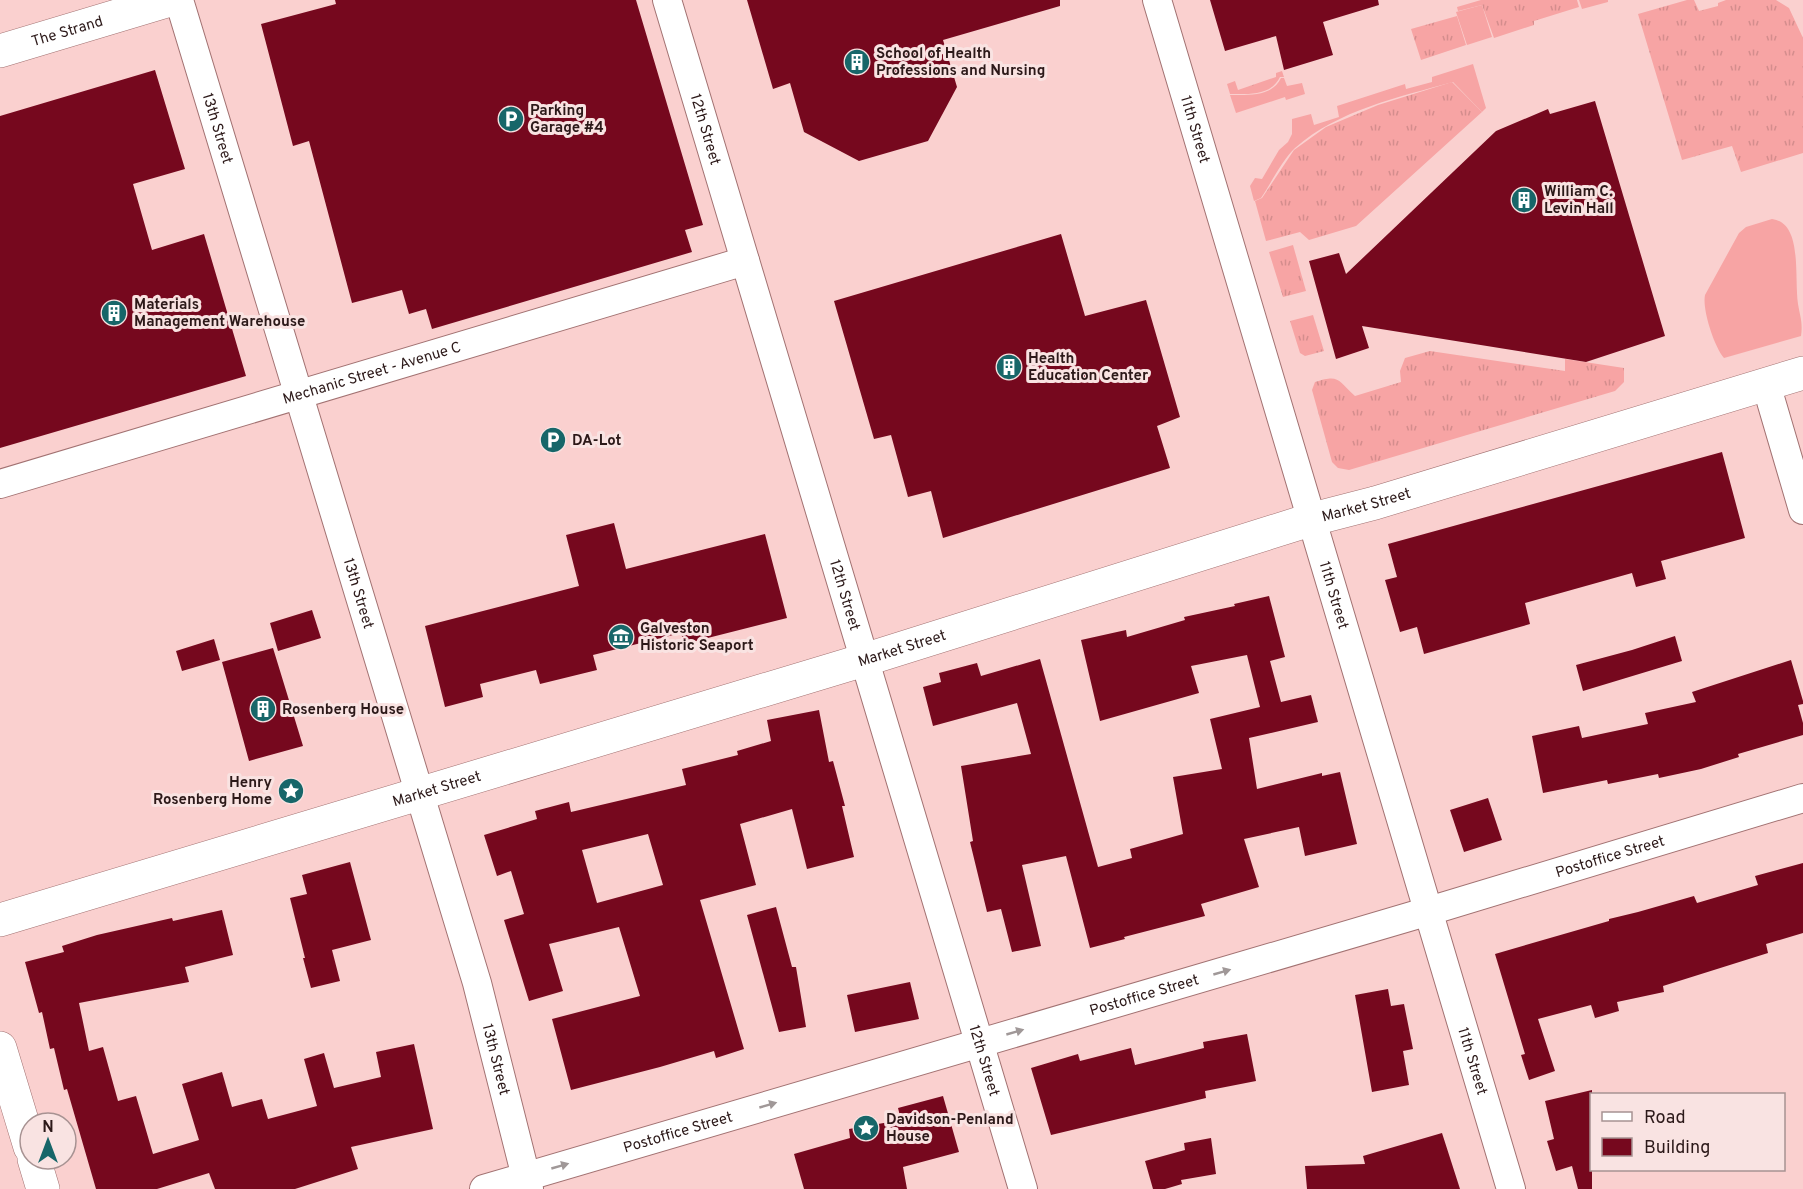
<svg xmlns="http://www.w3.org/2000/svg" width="1803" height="1189" font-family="Overpass,sans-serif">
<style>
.grass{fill:url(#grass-tufts)}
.garden{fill:#f7a4a4}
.building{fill:#76081e;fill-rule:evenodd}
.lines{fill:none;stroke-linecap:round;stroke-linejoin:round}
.minor-casing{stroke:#a27272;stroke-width:30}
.tertiary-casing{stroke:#a27272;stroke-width:34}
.secondary-casing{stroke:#a27272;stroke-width:34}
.minor{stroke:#fff;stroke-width:28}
.tertiary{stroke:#fff;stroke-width:33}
.secondary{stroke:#fff;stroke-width:33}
.oneway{fill:#a09898}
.labels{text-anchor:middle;stroke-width:6;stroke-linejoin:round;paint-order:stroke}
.street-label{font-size:15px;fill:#2c1919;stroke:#f9e3e2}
.poi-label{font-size:15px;font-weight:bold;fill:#2c1919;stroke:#f9e3e2;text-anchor:start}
</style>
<defs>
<pattern id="grass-tufts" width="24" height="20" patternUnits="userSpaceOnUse" patternTransform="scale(1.5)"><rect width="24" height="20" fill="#f7a4a4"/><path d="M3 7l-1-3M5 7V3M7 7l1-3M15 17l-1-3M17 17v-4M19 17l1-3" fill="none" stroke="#d48d8d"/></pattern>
</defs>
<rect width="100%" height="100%" fill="#fad0cf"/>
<path class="grass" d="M1481,0h96l2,7 -45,14v4l-40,13 -12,-33 -24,6 -1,-4z
M1687,0h7l5,11 19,-5v-3l8,-3h50l13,8 14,30v115l-62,19 -9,-26 -50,14 -44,-146z
M1457,16l9,29 -45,15 -10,-31z
M1282,71l2,6h-4c-9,19 -32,17 -50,17l-3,-10 8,-3 3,9 38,-13v-4z
M1452,82l30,30 -126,114 -47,14 -9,-8 -34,9 -11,-40 7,-3 32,-48 32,-23 52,-22z
M1293,245l13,46 -23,6 -14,-45z
M1313,315l11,36 -19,5 -5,-3 -10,-32z
M1430,351l135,20v-12l59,9v14l-9,9 -266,79 -11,-2 -6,-6 -20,-72 3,-8c25,-8 22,-2 40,14l46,-14 -1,-11 5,-13z"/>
<path class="garden" d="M1579,0h29v2l-26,7z
M1482,5l10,32 -25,8 -11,-33z
M1473,64l13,44 -4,4 -29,-30c-54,15 -115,28 -158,66 -12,11 -24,35 -34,50l-7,3 -4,-15 5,-8 7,1 17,-29 9,-8 4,-8v-15l19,-5 3,11 25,-8 -2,-11 68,-22 1,5 26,-7v-5z
M1281,78h3l3,8 15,-3 3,11 -19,6 -1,-3 -49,16 -6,-18c18,0 42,2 51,-17z
M1772,219c31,4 22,57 26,85 2,12 5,19 3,32l-77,22c-10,-12 -22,-49 -19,-63l34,-62 7,-6z"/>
<path class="building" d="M335,0h301l67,225 -18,5 7,22 -260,77 -6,-20 -17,5 -7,-24 -50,13 -43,-162 -16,5 -32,-122 75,-20z
M747,0h313v6l-117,34 14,47 -29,54 -69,20 -55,-29 -14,-49 -17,6z
M1210,0h168l1,5 -56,17 10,33 -49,15 -8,-34 -51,15z
M155,70l30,99 -52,15 19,66 52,-16 42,142 -246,72v-332z
M1595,101l70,235 -79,26 -224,-36 7,22 -33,11 -27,-98 30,-8 7,21 150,-143 52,-22 2,5z
M1061,234l24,82 61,-16 34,117 -23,9 13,42 -227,70 -12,-47 -23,6 -17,-62 -17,4 -40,-138z
M1722,452l23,86 -84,23 5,18 -30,8 -4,-14 -107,30 5,21 -106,30 -7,-27 -17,5 -15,-52 12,-3 -9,-33z
M614,523l12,46 139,-35 22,84 -103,26 -3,-11 -88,22 4,15 -57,14 -4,-14 -56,14 3,13 -38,10 -20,-81 154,-40 -13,-51z
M1269,596l16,61 -15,4 11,41 30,-7 7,27 -69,16 8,51 65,-16v3l18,-4 17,72 -52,12 -6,-29 -55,12 15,48 -58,17 4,12 -81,21 1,2 -35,9 -24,-92 -44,9 19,81 -29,6 -11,-43 -14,3 -17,-70 3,-1 -12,-75 70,-12 -14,-51 -84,23 -10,-39 18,-5 -2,-9 38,-10 4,13 59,-17 58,208 34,-9 -2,-9 53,-15 -10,-57 49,-8 -12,-50 50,-12 -13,-52 -56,11 8,27 -99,28 -19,-81 45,-10 1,7 58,-17 -1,-3 51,-11 -1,-2z
M312,610l9,28 -43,13 -8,-28z
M1675,636l7,25 -99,30 -7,-26 56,-15z
M214,639l6,21 -38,11 -6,-20z
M273,648l30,98 -54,15 -27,-99z
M1791,660l12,41v3l-5,1 5,18v12l-65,19 1,3 -38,12 -42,9 -1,-4 -50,10 -1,-4 -64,13 -11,-57 47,-10 3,12 66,-14 -3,-11 51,-11 -4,-10z
M819,710l10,52 4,-1 12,45h-3l12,51 -47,12 -15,-60 -52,15 16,61 -56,15 44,149 -28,9 -2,-7 -54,16 -89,23 -19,-71 88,-23 -21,-69 -70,17 14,47 -34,10 -25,-81 20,-6 -13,-43 -14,5 -13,-41 53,-16 -2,-8 34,-9 2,10 115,-27 -4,-16 56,-14 -1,-4 34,-10 -4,-21zM648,834l15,51 -66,18 -15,-53z
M1488,798l14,42 -38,12 -14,-42z
M350,862l21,78 -39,10 8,31 -29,7 -8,-30h2l-15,-60 17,-4 -5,-19z
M1803,863v70l-37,11 2,9 -105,33 1,6 -47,10 2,9 -24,7 -4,-13 -53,14 17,52 -26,9 -8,-25 4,-1 -30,-100 114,-33v-2l29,-7 56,-16 3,7 61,-18 -3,-9z
M776,907l16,60h4l10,60 -27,5 -32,-117z
M222,910l11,45 -48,12 4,15 -110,21 10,48 14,-4 15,54 18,-5 17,58 46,-14 -17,-56 40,-12 10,35 30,-8 6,20 49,-13 -13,-47 20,-6 10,35 47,-11 -5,-25 38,-8 19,85 -82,18 7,22 -63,20h-80l-6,-16 -52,16h-61l-29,-100 -3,1 -10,-42 -4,1 -8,-37 -3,1 -14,-51 39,-10 -2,-6 35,-11 75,-17 1,3z
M910,982l9,37 -64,13 -8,-37z
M1388,989l3,17 13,-2 9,45 -10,2 6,34 -37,7 -17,-97z
M1247,1034l9,47 -51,10 1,7 -155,37 -20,-67 47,-14 2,7 51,-13 4,17 69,-17 -1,-6z
M1592,1090v99h-14l-6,-23 -16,5 -9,-30 7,-2 -9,-38z
M943,1096l16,56 -56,15 4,22h-103l-10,-35 56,-16 -1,-9 52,-9 -3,-12z
M1442,1133l18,56h-153l-2,-23 60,-2 -2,-8z
M1211,1138l5,36 -35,6 1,4 -17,5h-12l-8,-28 40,-11 -1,-7z"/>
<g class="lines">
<g class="minor-casing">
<g id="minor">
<path id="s1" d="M179,0l298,983 52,206"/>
<path id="s2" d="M667,0l356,1189"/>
<path id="s3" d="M1157,0l354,1189"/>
<path d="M1766,384l37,126"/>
<path id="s4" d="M0,484l745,-223"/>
<path id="s5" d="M484,1189l945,-278 374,-113"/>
</g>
</g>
<g class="tertiary-casing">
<g id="tertiary">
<path id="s6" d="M0,51l170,-51"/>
</g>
</g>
<g class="secondary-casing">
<g id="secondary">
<path id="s7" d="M0,920l864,-260 449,-141 62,-16 428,-130"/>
<path d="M0,1048l30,99"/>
<path d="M34,1159l9,30"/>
</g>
</g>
<use href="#minor" class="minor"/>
<use href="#tertiary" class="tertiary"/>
<use href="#secondary" class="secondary"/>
</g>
<defs><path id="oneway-solid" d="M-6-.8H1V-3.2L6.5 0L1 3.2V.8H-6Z" transform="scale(1.5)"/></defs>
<g class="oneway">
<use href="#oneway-solid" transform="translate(1222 972) rotate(-16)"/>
<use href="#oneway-solid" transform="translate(1015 1032) rotate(-16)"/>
<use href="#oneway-solid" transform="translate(768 1105) rotate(-16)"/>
<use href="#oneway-solid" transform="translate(560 1166) rotate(-16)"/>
</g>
<defs>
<g id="building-disc" transform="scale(1.35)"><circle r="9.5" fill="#176669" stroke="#f9e3e2"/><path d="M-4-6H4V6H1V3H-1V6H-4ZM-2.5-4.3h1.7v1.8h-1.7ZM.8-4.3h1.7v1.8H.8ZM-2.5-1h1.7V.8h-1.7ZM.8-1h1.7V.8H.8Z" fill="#fff"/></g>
<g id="parking-disc" transform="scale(1.35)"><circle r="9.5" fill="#176669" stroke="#f9e3e2"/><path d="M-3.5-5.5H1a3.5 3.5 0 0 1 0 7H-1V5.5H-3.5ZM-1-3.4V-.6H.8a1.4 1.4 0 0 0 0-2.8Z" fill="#fff"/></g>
<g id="museum-disc" transform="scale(1.35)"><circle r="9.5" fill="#176669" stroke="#f9e3e2"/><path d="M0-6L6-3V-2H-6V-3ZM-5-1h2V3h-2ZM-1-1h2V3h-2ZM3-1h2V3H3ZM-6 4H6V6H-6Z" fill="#fff"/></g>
<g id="sight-disc" transform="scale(1.35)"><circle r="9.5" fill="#176669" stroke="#f9e3e2"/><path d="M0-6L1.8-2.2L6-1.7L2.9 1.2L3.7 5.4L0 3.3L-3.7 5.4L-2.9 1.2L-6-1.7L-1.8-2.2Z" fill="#fff"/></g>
</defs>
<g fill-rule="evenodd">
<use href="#building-disc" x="857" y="62"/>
<use href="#parking-disc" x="511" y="119"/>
<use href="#building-disc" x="1524" y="200"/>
<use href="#building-disc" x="114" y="313"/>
<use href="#building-disc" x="1009" y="367"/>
<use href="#parking-disc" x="553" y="440"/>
<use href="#museum-disc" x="621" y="637"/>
<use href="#building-disc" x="263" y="709"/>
<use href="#sight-disc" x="291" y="791"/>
<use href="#sight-disc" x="866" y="1128"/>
</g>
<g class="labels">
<g class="street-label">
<text dy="5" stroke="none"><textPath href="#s6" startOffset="70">The Strand</textPath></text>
<text dy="5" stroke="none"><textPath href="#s1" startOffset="134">13th Street</textPath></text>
<text dy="5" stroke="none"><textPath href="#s2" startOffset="135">12th Street</textPath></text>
<text dy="5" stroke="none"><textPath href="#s3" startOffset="135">11th Street</textPath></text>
<text dy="5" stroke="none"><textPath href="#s4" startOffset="388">Mechanic Street - Avenue C</textPath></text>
<text dy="5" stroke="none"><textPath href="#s7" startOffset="1428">Market Street</textPath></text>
<text dy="5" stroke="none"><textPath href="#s1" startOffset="620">13th Street</textPath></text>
<text dy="5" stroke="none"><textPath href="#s3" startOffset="621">11th Street</textPath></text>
<text dy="5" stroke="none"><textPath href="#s2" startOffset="621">12th Street</textPath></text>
<text dy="5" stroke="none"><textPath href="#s7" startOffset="942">Market Street</textPath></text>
<text dy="5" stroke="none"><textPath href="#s7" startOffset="456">Market Street</textPath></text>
<text dy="5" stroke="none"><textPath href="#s5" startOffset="1174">Postoffice Street</textPath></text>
<text dy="5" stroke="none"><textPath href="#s5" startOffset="688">Postoffice Street</textPath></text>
<text dy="5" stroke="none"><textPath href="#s1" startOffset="1106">13th Street</textPath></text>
<text dy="5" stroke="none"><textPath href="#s2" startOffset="1107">12th Street</textPath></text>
<text dy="5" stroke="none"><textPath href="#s3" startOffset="1107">11th Street</textPath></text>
<text dy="5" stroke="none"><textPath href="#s5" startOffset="202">Postoffice Street</textPath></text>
</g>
<g class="poi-label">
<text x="876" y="58">School of Health<tspan x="876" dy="17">Professions and Nursing</tspan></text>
<text x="530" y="115">Parking<tspan x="530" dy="17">Garage #4</tspan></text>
<text x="1544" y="196">William C.<tspan x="1544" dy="17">Levin Hall</tspan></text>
<text x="134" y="309">Materials<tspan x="134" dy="17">Management Warehouse</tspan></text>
<text x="1028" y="363">Health<tspan x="1028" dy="17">Education Center</tspan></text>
<text x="572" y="445">DA-Lot</text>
<text x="640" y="633">Galveston<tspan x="640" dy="17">Historic Seaport</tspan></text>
<text x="282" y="714">Rosenberg House</text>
<text x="272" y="787" text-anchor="end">Henry<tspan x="272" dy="17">Rosenberg Home</tspan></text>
<text x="886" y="1124">Davidson-Penland<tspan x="886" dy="17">House</tspan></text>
</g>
</g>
<rect x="1590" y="1093" width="195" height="78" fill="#f9e3e2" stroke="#a79292" stroke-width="1.5"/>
<rect x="1602" y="1112" width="30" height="9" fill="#ffffff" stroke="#a79292" stroke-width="1.5"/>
<text x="1644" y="1123" font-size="18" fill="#2c1919">Road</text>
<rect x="1602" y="1138" width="30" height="18" fill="#76081e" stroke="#a79292" stroke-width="1.5"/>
<text x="1644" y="1153" font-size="18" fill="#2c1919">Building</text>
<g transform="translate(48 1141)"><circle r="28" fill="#f9e3e2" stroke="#a79292" stroke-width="1.5"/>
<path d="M0-4.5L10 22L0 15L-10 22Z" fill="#176669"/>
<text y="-9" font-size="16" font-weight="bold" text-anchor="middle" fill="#2c1919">N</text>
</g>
</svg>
